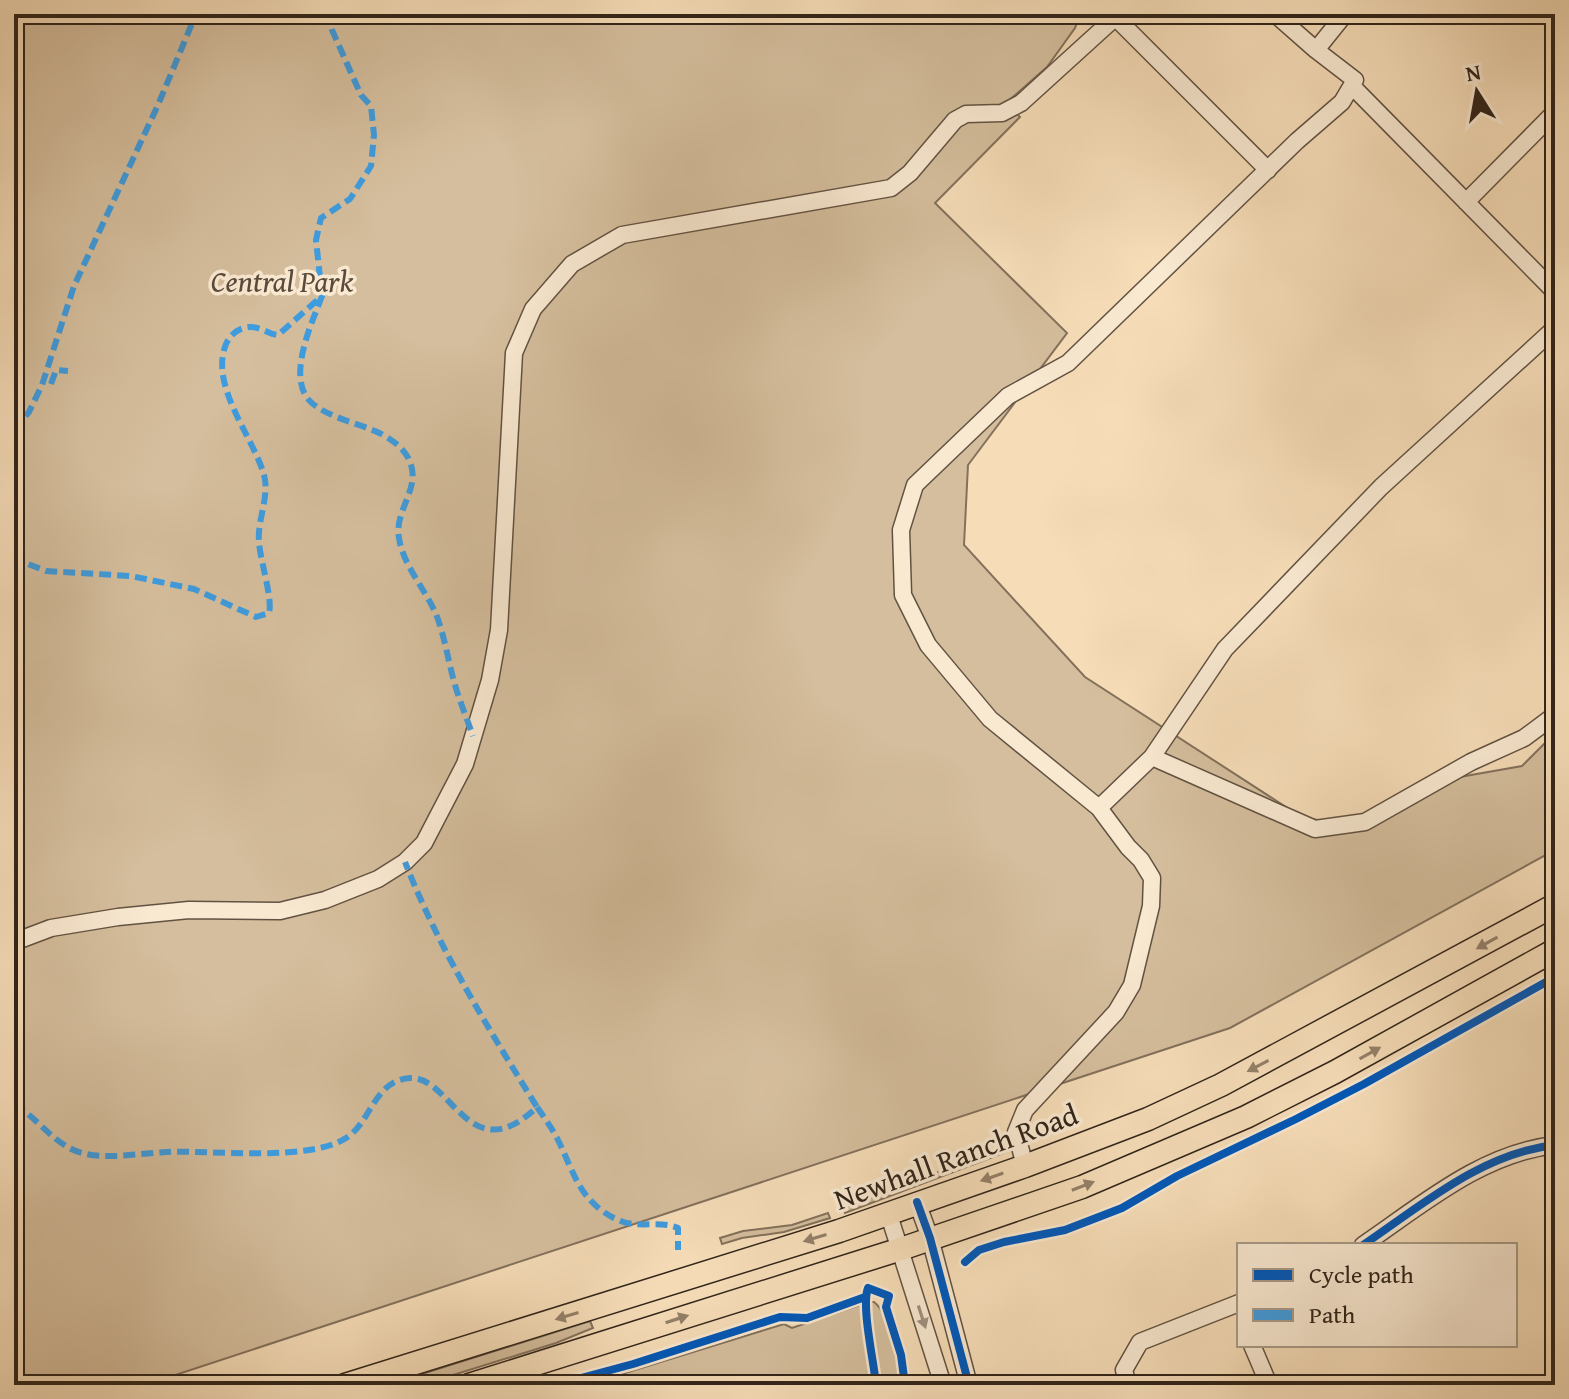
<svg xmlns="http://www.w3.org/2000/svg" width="1569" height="1399" font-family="'Gentium Book Plus',serif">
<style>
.green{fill:#d5be9d;stroke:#83715c;stroke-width:2}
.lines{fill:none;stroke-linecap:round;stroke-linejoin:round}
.minor-casing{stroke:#625242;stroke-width:19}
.major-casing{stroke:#31241a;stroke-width:25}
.minor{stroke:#f9e9d1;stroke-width:16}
.major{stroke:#f6ddb8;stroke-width:22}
.quiet{stroke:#3e9cdf;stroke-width:6;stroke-dasharray:12 6;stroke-linecap:butt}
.cycleway-casing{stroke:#f9e9d1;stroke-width:13}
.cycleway{stroke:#0057b8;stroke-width:8}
.oneway{fill:#948069}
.oneway2{fill:#9f907f}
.labels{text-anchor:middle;stroke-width:7;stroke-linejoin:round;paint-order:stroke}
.park-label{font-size:30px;font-style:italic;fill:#5a4a3b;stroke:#f9e9d1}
.street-label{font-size:30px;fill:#31241a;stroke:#f9e9d1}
</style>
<rect width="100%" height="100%" fill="#f6ddb8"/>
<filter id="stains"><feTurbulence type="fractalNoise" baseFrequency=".0025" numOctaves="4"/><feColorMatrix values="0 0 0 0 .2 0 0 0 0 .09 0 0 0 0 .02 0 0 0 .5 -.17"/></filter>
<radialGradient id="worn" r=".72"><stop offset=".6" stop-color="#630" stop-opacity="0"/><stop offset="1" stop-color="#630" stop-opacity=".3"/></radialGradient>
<path class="green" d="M14,14h1066l-5,14 -28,39 -41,36 14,14 -85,86 132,130 -99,132 -4,80 121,132 218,141 61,8 90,-48 68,-12 33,-33v117l-325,178 -1085,357h-131z
M1007,1146l2,5 -164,62 -2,-5z
M828,1213l2,5 -46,14 -42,6 -20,6 -2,-6 23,-7 49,-6z
M869,1302h5c18,14 23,61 26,83h-314l198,-61 8,4z
M590,1321l3,7 -37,15 -135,42h-34z"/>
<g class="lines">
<g class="minor-casing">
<path id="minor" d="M1275,14l41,36
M1116,18l152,152
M1352,86l203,206
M1466,202l89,-90
M1152,757l163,72 50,-7 106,-60 53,-24 31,-23
M1099,808l53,-51 73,-108 156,-162 174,-159
M14,942l37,-14 67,-11 71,-7 91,1 45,-11 53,-21 27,-17 19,-19 41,-79 25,-84 9,-50 15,-277 19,-44 39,-45 50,-29 269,-47 19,-15 45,-53 11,-6 36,-1 19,-10 98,-89
M1025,1166l-9,-34 9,-22 91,-98 16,-27 19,-79 1,-28 -11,-18 -13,-13 -29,-39 -109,-89 -62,-74 -25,-50 -2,-65 14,-45 93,-89 60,-33 229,-222 45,-39 13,-22 -39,-30 29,-36
M917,1202l13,36 39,147
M888,1212l55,173
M1363,1245c59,-40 119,-92 192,-100
M1252,1345l17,40
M1128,1385l-4,-15 16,-28 99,-39"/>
</g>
<g class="major-casing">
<path id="major" d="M345,1385l494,-154 186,-65 123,-47 73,-34 334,-180
M469,1385l432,-136 181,-62 164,-70 89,-45 220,-122"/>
</g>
<use href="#minor" class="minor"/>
<use href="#major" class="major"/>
<path class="quiet" d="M322,296l-6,-56 5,-22 29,-19 21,-33 3,-31 -3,-29 -10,-11 -29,-65 -4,-16
M51,384l5,-14 12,1
M14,430l15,-18 13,-27 32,-99 84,-181 38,-91
M14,554l9,8 23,9 85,5 63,13 62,28 13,-4c4,-14 -9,-53 -10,-71 -2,-22 11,-46 5,-67 -11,-39 -55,-89 -38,-131 5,-10 12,-16 23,-17 10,-1 19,7 29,8l44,-39c-10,27 -38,85 -9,108 16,13 43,19 62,27 14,6 30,17 35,31 11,27 -16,48 -11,76 4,27 26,51 37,76 9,23 12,47 19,71 5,17 12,34 18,51
M14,1104c24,14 41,42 68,49 26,7 58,0 85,-1 45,-2 142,10 179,-14 25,-15 28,-58 64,-60 42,-2 59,94 127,29 -49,-79 -98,-158 -132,-245
M537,1107c7,10 14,20 20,31 17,34 22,64 61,82 19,9 42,0 60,8v22"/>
<g class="cycleway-casing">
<path id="cycleway" d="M917,1202l13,36 39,147
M1363,1245c59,-40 119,-92 192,-100
M965,1262l14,-12 25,-8 61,-12 57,-22 55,-32 119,-57 68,-35 191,-107
M555,1385l78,-21 147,-47 27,1 58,-21
M876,1385c-2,-23 -15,-79 -8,-97l21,8 -3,11 15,48 4,30"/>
</g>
<use href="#cycleway" class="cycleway"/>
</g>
<defs><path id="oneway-solid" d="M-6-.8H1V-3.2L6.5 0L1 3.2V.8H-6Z" transform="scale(2)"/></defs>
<g class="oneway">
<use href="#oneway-solid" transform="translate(1487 943) rotate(151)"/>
<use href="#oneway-solid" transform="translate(1370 1053) rotate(-29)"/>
<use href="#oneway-solid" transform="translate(1258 1066) rotate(152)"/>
<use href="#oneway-solid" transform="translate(992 1177) rotate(161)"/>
<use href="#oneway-solid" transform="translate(1083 1186) rotate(-21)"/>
<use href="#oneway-solid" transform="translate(815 1238) rotate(163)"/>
<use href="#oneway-solid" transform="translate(567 1316) rotate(163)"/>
<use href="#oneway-solid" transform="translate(677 1319) rotate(-18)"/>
</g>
<use class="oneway2" href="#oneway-solid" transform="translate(922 1317) rotate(72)"/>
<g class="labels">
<g class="park-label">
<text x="282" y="292">Central Park</text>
</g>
<g class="street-label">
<text transform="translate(956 1157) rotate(-20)" y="10">Newhall Ranch Road</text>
</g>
</g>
<rect width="1569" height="1399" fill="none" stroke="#f6ddb8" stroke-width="48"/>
<rect x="16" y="16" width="1537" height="1367" fill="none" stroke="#31241a" stroke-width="4"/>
<rect x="24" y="24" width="1521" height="1351" fill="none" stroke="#31241a" stroke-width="2"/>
<rect x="1237" y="1243" width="280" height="104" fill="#f9e9d1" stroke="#a99a88" stroke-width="2"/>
<rect x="1253" y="1269" width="40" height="12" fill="#0057b8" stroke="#a99a88" stroke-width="2"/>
<text x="1309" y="1283" font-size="24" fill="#31241a">Cycle path</text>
<rect x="1253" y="1309" width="40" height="12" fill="#3e9cdf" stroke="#a99a88" stroke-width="2"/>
<text x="1309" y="1323" font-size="24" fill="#31241a">Path</text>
<g transform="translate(1477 92) rotate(349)" stroke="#f9e9d1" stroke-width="6" paint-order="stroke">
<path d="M0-6L14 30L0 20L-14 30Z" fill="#31241a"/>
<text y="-12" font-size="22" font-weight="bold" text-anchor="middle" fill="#31241a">N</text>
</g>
<rect width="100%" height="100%" filter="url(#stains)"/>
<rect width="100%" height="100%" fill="url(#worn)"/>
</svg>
